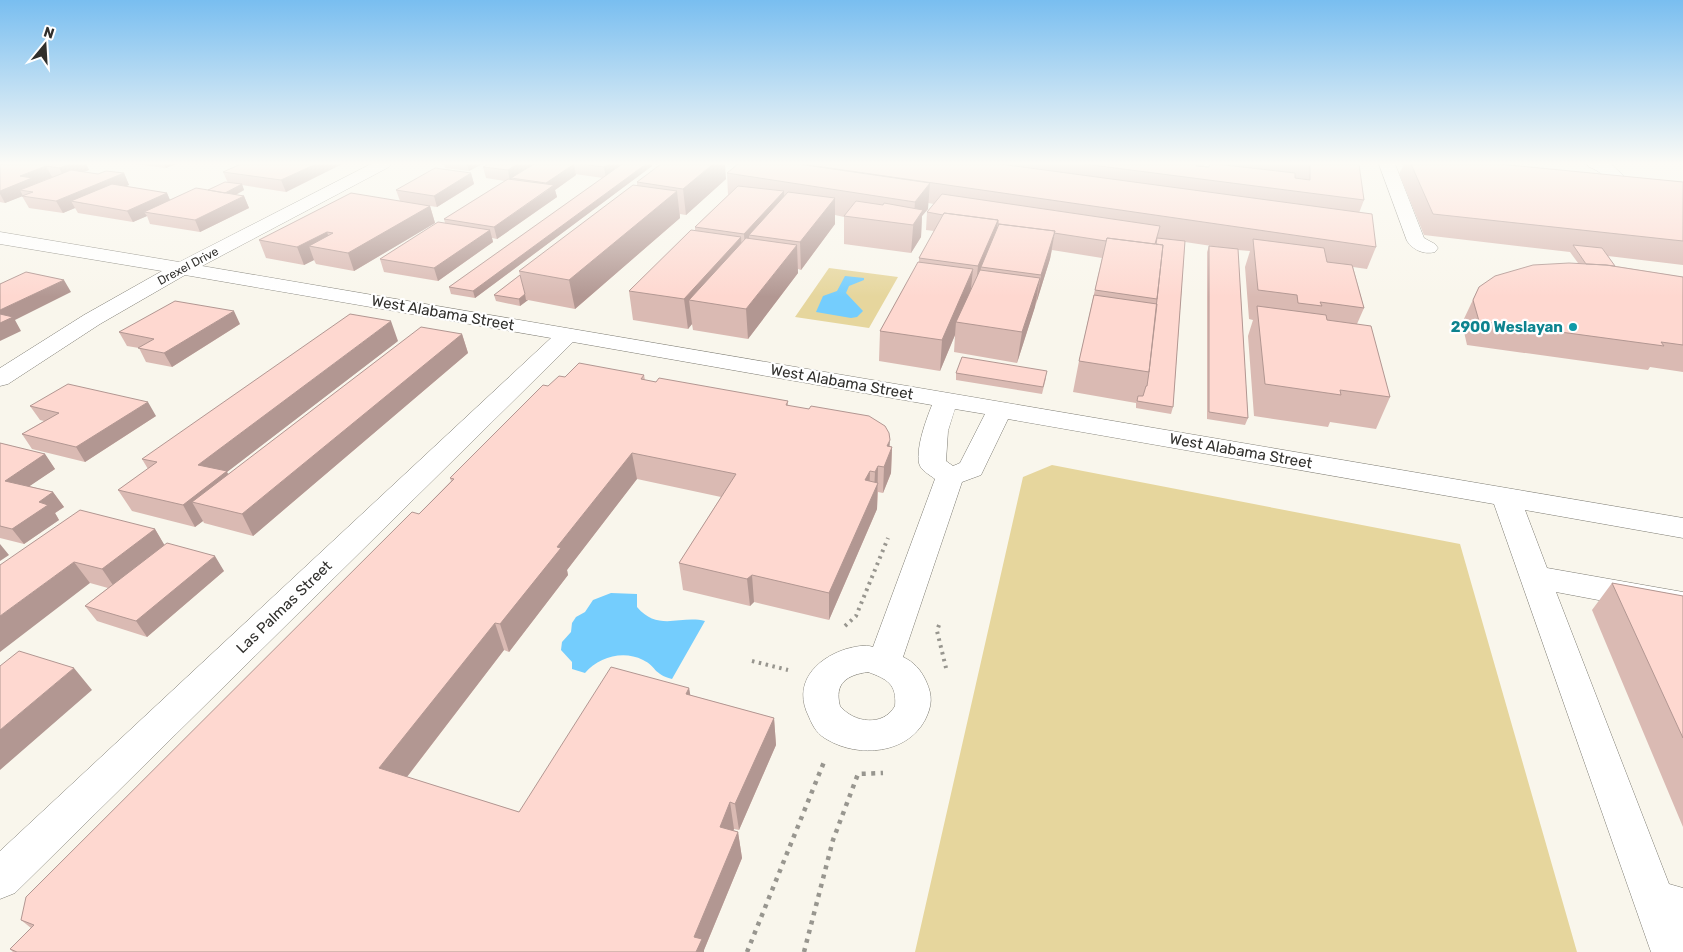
<svg xmlns="http://www.w3.org/2000/svg" width="1683" height="952" font-family="Rubik,sans-serif">
<style>
.green{fill:#e6d69d}
.water{fill:#74cdfd}
.lines{fill:none;stroke-linecap:round;stroke-linejoin:round}
.minor-casing{stroke:#7e7c73;stroke-width:1}
.path-far1{stroke:#98968f;stroke-width:4;stroke-dasharray:2.5 4.5;stroke-linecap:butt}
.path{stroke:#98968f;stroke-width:4.5;stroke-dasharray:4 5.5;stroke-linecap:butt}
.minor{fill:#fff;fill-rule:evenodd}
.wall{fill:#dabab3}
.shaded-wall{fill:#b29792}
.building{fill:#fed8d0;stroke:#b29792}
.culture-dot{fill:#0f9aa8;stroke:#fff;stroke-width:2}
.labels{text-anchor:middle;stroke-width:4.5;stroke-linejoin:round;paint-order:stroke}
.far-street-label{font-size:12px;fill:#302f2c;stroke:#fff}
.street-label{font-size:15px;fill:#302f2c;stroke:#fff}
.culture-label{font-size:15px;font-weight:bold;fill:#0d838f;stroke:#fff;text-anchor:end}
</style>
<rect width="100%" height="100%" fill="#f9f6ec"/>
<path class="green" d="M829,268l69,9 -29,51 -74,-11z
M1052,465l408,79 117,408h-662l108,-475z"/>
<path class="water" d="M845,276l19,2v2l-15,6 -3,7 17,18 -6,6 -6,1 -35,-6 7,-16 14,-5z
M611,593l26,1v13c21,25 43,8 68,14l-33,58c-19,-5 -16,-13 -29,-19 -20,-10 -44,-3 -58,13l-13,-4v-7l-11,-12 1,-8 9,-10 1,-9 4,-6 9,-5 8,-12z"/>
<g class="lines">
<g class="minor-casing">
<path id="minor" d="M371,164h20l-2,3 -187,99 1481,252v20l-158,-28 22,58 136,24v24l-127,-24 113,292 14,4v64h-32l-157,-448 -486,-85 -27,56 -19,7 -59,175c11,5 18,13 23,24 7,15 6,25 -1,39 -18,34 -66,38 -97,20 -10,-5 -15,-13 -19,-23 -17,-33 6,-58 37,-68 8,-2 19,-5 27,-2l62,-168c-5,-4 -15,-9 -16,-16 -3,-16 7,-43 13,-58l-359,-63 -558,551 -15,6v-48l551,-513 -366,-63 -85,49 -92,60 -8,2v-18l84,-53 78,-44 -162,-27v-12l179,30zM955,409l30,5 -25,49 -7,3 -7,-5 2,-30zM868,672c19,7 29,12 27,34 -12,21 -41,17 -55,0 -6,-23 7,-31 28,-34z
M1379,164h16l29,74 11,6 3,4 -3,4c-11,3 -22,-2 -28,-11z
M1587,164h24l17,16 -2,4c-15,3 -23,-13 -37,-17z"/>
</g>
<path class="path-far1" d="M939,625l-2,6 10,41
M845,626l11,-10 32,-78
M752,661l36,9"/>
<path class="path" d="M747,952l77,-190
M804,952l29,-112 25,-66 25,-1"/>
<use href="#minor" class="minor"/>
</g>
<path class="wall" d="M0,164h86l3,6 -5,2 14,2 26,-1 5,12 -4,1 42,7 3,7 38,-10 20,-7 -5,-11 18,-8h101l-56,28 -44,-7 2,5 -8,5 8,1 5,12 -49,24 -50,-8 -3,-8 -14,6 -55,-9 -3,-5 -12,5 -34,-5 -7,-12 -17,7 -5,-1z
M135,164h41l-10,4z
M444,164h38l-13,7 -24,-3z
M483,164h169v2l-177,132 -24,-4 -2,-7 154,-109 -28,-4 1,1 -21,15 2,7 -60,42 -5,-1 1,4 -55,39 -54,-9 -4,-13 65,-36 -1,-4 61,-38 -19,-3 -3,-11 5,-3z
M738,164h466v3h5l16,-2v-1h134l5,36 -5,13 17,34 -9,22 -14,-2 11,41 -7,16 33,73 -14,32 -46,-7 -2,5 -74,-11 -6,-80 5,-16 -4,-1 -4,-52 5,-16 -12,-1 10,168 -3,7 -38,-6v-167l2,-6 16,2 -40,-6 -12,165 -2,7 -35,-6v-5l-63,-11 6,-31 23,-103 -50,-8 -2,9 -33,104 -63,-11 1,-17 -15,36 -61,-10 1,-30 39,-69v-4l15,-27 -8,-1 1,-18 7,-8 -6,-1v6l-6,7 -1,21 -10,16 -67,-9v-27l-9,-2v9l-34,46 -3,-1v4l-50,66 -55,-9 -1,-6 -4,5 -55,-9 -4,-29 66,-60v-4l33,-32 -1,-22z
M1404,164h95l184,18v83l-75,-9 7,10 68,11v95l-33,-5 -2,3 -181,-25 -5,-22 17,-36 99,-24 -8,-11 -146,-17 -25,-61z
M471,173l3,11 -37,23 -7,-1 5,17 -81,48 -38,-7 -2,-4 -10,5 -38,-7 -7,-18 141,-39 -4,-11z
M726,179l-40,36 -6,-1v4l-105,91 -47,-9 -8,6 -24,-5 -2,-6 26,-20 -1,-4 118,-85v-4z
M240,324l-68,43 -26,-5 -7,-14 -12,-2 -8,-14z
M462,334l6,19 -215,183 -49,-13 -1,-2 -8,6 -63,-16 -14,-21 30,-21 -6,-10 256,-118 -171,131 1,2z
M956,373l90,5 -4,16 -86,-14z
M644,375l1,5 11,2 132,19v5l104,41 -1,26 -8,20 -5,-1 -1,17 -48,111 -75,-18 -4,4 -67,-16 -4,-27 42,-66 -84,-18 -70,91 1,5 -59,77 -5,-2 -97,127 112,35 170,-124 1,7 84,23 2,27 -37,85 -5,-1 -1,1 5,2 4,26 -38,92v2h-691l-3,-3 21,-21 -10,-8 430,-439 -1,-3 98,-92 17,-9z
M30,406l126,10 -71,46 -53,-13 -10,-15 22,-13 -4,-1z
M0,443l45,11 10,15 -26,17 24,6 11,15 -9,6 4,7 -35,24 -24,-6z
M155,529l9,16 60,26 -77,66 -50,-16 -12,-15 23,-18 -18,-5 -90,-18z
M1612,583l71,13v231l-91,-217z"/>
<path class="shaded-wall" d="M70,164h16l3,6 -24,9 -6,-11z
M164,164h12l-10,4z
M316,164h26l-56,28 -5,-12z
M467,164h15l-13,7z
M518,164h20l-27,14 1,3 -2,1 -2,-12z
M574,164l2,11 -21,15 2,7 -60,42 -3,-12 54,-37 -2,-7z
M608,164h14l-16,14 -2,-11z
M646,164h6v2l-177,132 -2,-7z
M713,164h12l1,15 -40,36 -3,-26z
M46,166l6,11 -32,13 3,6 -18,7 -5,-9v-3l20,-15z
M124,173l5,12 -44,19 -14,-3 4,7 -12,5 -7,-12z
M471,173l3,11 -37,23 -3,-11z
M930,183l-2,26 -6,7 -1,21 -10,16 4,-51z
M242,184l2,6 -18,10 -3,-6z
M677,191l3,27 -105,91 -6,-29z
M784,191l1,27 -36,17 1,22 -4,5 -2,-28z
M167,193l5,12 -28,7 3,4 -14,6 -6,-11z
M244,196l5,12 -49,24 -5,-12z
M835,198v26l-34,46 -1,-28z
M430,206l5,17 -81,48 -6,-18z
M998,220l-3,27 -14,20 -2,19 -4,9 3,-29z
M490,230l3,12 -55,39 -4,-13z
M1055,231l-5,28 -14,45 5,-29z
M327,232l6,17 -24,-3 5,14 -10,5 -7,-18z
M741,237l2,28 -54,35 3,24 -4,5 -4,-30z
M797,245l1,28 -50,66 -2,-30z
M973,269l-3,29 -14,24 -1,13 -15,36 2,-31z
M1040,278l-5,29 -18,56 5,-31z
M64,280l7,12 -56,28 6,11 -21,10v-31z
M525,294l1,6h2l-8,6 -1,-7z
M234,311l6,13 -68,43 -8,-14z
M391,321l7,20 -171,131 11,20 -46,10 11,19 -8,6 -12,-22 15,-40z
M462,334l6,19 -215,183 -11,-22z
M148,402l8,14 -71,46 -9,-15z
M890,440l-1,15 3,-8 -1,26 -8,20 1,-26 3,-21z
M632,453l5,26 -70,91 1,5 -59,77 -9,-28 57,-77z
M45,454l10,15 -40,27 -10,-15z
M878,466l-1,43 -48,111v-27l45,-101 1,-20z
M870,471l-1,26 -4,-17z
M53,492l11,15 -9,6 4,7 -35,24 -12,-15 27,-27z
M155,529l13,22 -51,40 -15,-22z
M0,544l9,11 -9,6z
M215,556l9,15 -77,66 -11,-16z
M74,562l16,21 -90,69v-36z
M752,575l2,27 -4,4 -3,-27z
M495,623l9,27 -111,145 -14,-27z
M74,668l18,22 -92,80v-40z
M689,688l5,27 -8,-21z
M774,718l2,27 -37,85 -4,-26z
M730,802l4,27 -10,25 -4,-27z
M738,832l4,26 -38,92v2h-8l-2,-15z"/>
<path class="building" d="M3,164h67l-11,4 -13,-2 -26,10 12,2 -32,13v-26z
M241,164h75l-35,16 -58,-8z
M489,164h29l-10,6 -25,-3z
M534,164h40l-28,19 -35,-5z
M581,164h27l-4,3z
M622,164h24l-173,127 -24,-4z
M661,164h52l-30,25 -46,-7z
M738,164h60l132,19 -15,19 -188,-29z
M802,164h198l372,50 4,33z
M1084,164h113l-1,2 13,1 1,-3h6l79,9v5l15,2v-16h49l5,36z
M1411,164h88l184,18v59l-250,-27z
M435,168l36,5 -37,23 -38,-6z
M71,170l27,4 8,-3 18,2 -68,28 -34,-5 11,-4 -13,-2z
M508,179l46,6 -60,42 -50,-8z
M225,182l17,2 -17,9 -17,-3z
M112,184l55,9 -40,18 -56,-10z
M633,185l44,6 -108,89 -50,-9z
M738,186l46,5 -40,43 -49,-7z
M196,188l48,8 -49,24 -51,-8z
M788,192l47,6 -35,44 -51,-7z
M351,193l79,13 -82,47 -39,-7 24,-13 -6,-1 -30,15 -38,-7z
M942,194l218,32 -5,18 -48,-6 -1,3 -52,-8 1,-2 -57,-7v-4l-54,-7 -1,2 -16,-3z
M856,201l27,4 1,-2 39,7 -10,15 -69,-9z
M944,213l54,7 -20,46 -59,-8z
M438,222l52,8 -56,38 -54,-9z
M999,224l56,7 -14,44 -60,-8z
M691,230l50,7 -57,62 -55,-8z
M746,238l51,7 -51,64 -57,-9z
M1107,238l56,7 -6,54 -62,-9z
M1157,238l28,3 -12,166 -36,-6 1,-5h5l3,-10h1l2,-14 14,-127 -7,-1z
M1253,239l71,9 3,14 25,3 12,43 -44,-6 2,4 -24,-3 -1,-8 -39,-5z
M1573,245l29,3 13,18 -9,-1 -20,-1z
M1209,246l29,3 10,169 -39,-6z
M918,262l55,7 -31,71 -62,-9z
M1569,263l37,2 77,12v68l-22,-3 3,4 -185,-25 -6,-21 6,-13 16,-11 38,-11z
M980,270l60,8 -18,54 -66,-10z
M26,272l38,8 -64,30v-26z
M520,275l5,19 -6,5 -25,-4z
M1094,295l63,9 -8,68 -70,-11z
M175,301l59,10 -70,42 -26,-5 16,-9 -35,-7z
M1257,306l69,9 1,5 44,6 19,71 -50,-7 1,5 -76,-11z
M0,314l13,3 -13,6z
M350,314l41,7 -193,144 29,6 -44,34 -65,-15 39,-28 -15,-3z
M421,327l41,7 -220,180 -50,-12z
M962,357l85,14 -4,16 -87,-14z
M579,363l65,12 -3,4 15,3 3,-4 129,23 -2,4 23,4 2,-3 58,10 16,10 4,7 1,7 -3,6 5,1 -8,20 -6,-1 -3,6 -5,-1 -5,9 13,3 -49,110 -77,-18 -5,4 -68,-16 57,-89 -104,-21 -75,94 4,1 -61,76 -5,-1 -116,145 140,44 92,-145 78,21 -3,6 88,24 -39,86 -5,-2 -10,25 18,5 -44,105 8,2 -6,13h-679l-7,-3 24,-24 -13,-5 5,-23 386,-385 7,2 35,-35 -4,-1 93,-93 5,1 11,-10 6,1z
M68,384l80,18 -72,45 -54,-13 37,-21 -29,-7z
M0,443l45,11 -40,27 48,11 -14,10 9,3 -36,24 -12,-3z
M80,510l75,19 -53,40 -28,-7 -74,54v-51z
M167,543l48,13 -79,65 -51,-15z
M1612,583l71,13v142z
M19,651l55,17 -74,62v-64z"/>
<linearGradient id="sky" x2="0" y2="1"><stop stop-color="#79bef0"/><stop offset="0.55" stop-color="#fcfbf6"/><stop offset="1" stop-color="#fcfbf6" stop-opacity="0"/></linearGradient>
<rect width="1683" height="297" fill="url(#sky)"/>
<circle class="culture-dot" cx="1573" cy="327" r="5"/>
<g class="labels">
<g class="far-street-label">
<text transform="translate(188 266) rotate(-28)" y="4">Drexel Drive</text>
</g>
<g class="street-label">
<text transform="translate(443 313) rotate(10)" y="5">West Alabama Street</text>
<text transform="translate(842 382) rotate(10)" y="5">West Alabama Street</text>
<text transform="translate(1241 451) rotate(10)" y="5">West Alabama Street</text>
<text transform="translate(284 607) rotate(-44)" y="5">Las Palmas Street</text>
</g>
<g class="culture-label">
<text x="1563" y="332">2900 Weslayan</text>
</g>
</g>
<g transform="translate(45 45) rotate(18)" stroke="#ffffff" stroke-width="4" paint-order="stroke">
<path d="M0-4L9 19L0 12L-9 19Z" fill="#302f2c"/>
<text y="-8" font-size="14" font-weight="bold" text-anchor="middle" fill="#302f2c">N</text>
</g>
</svg>
